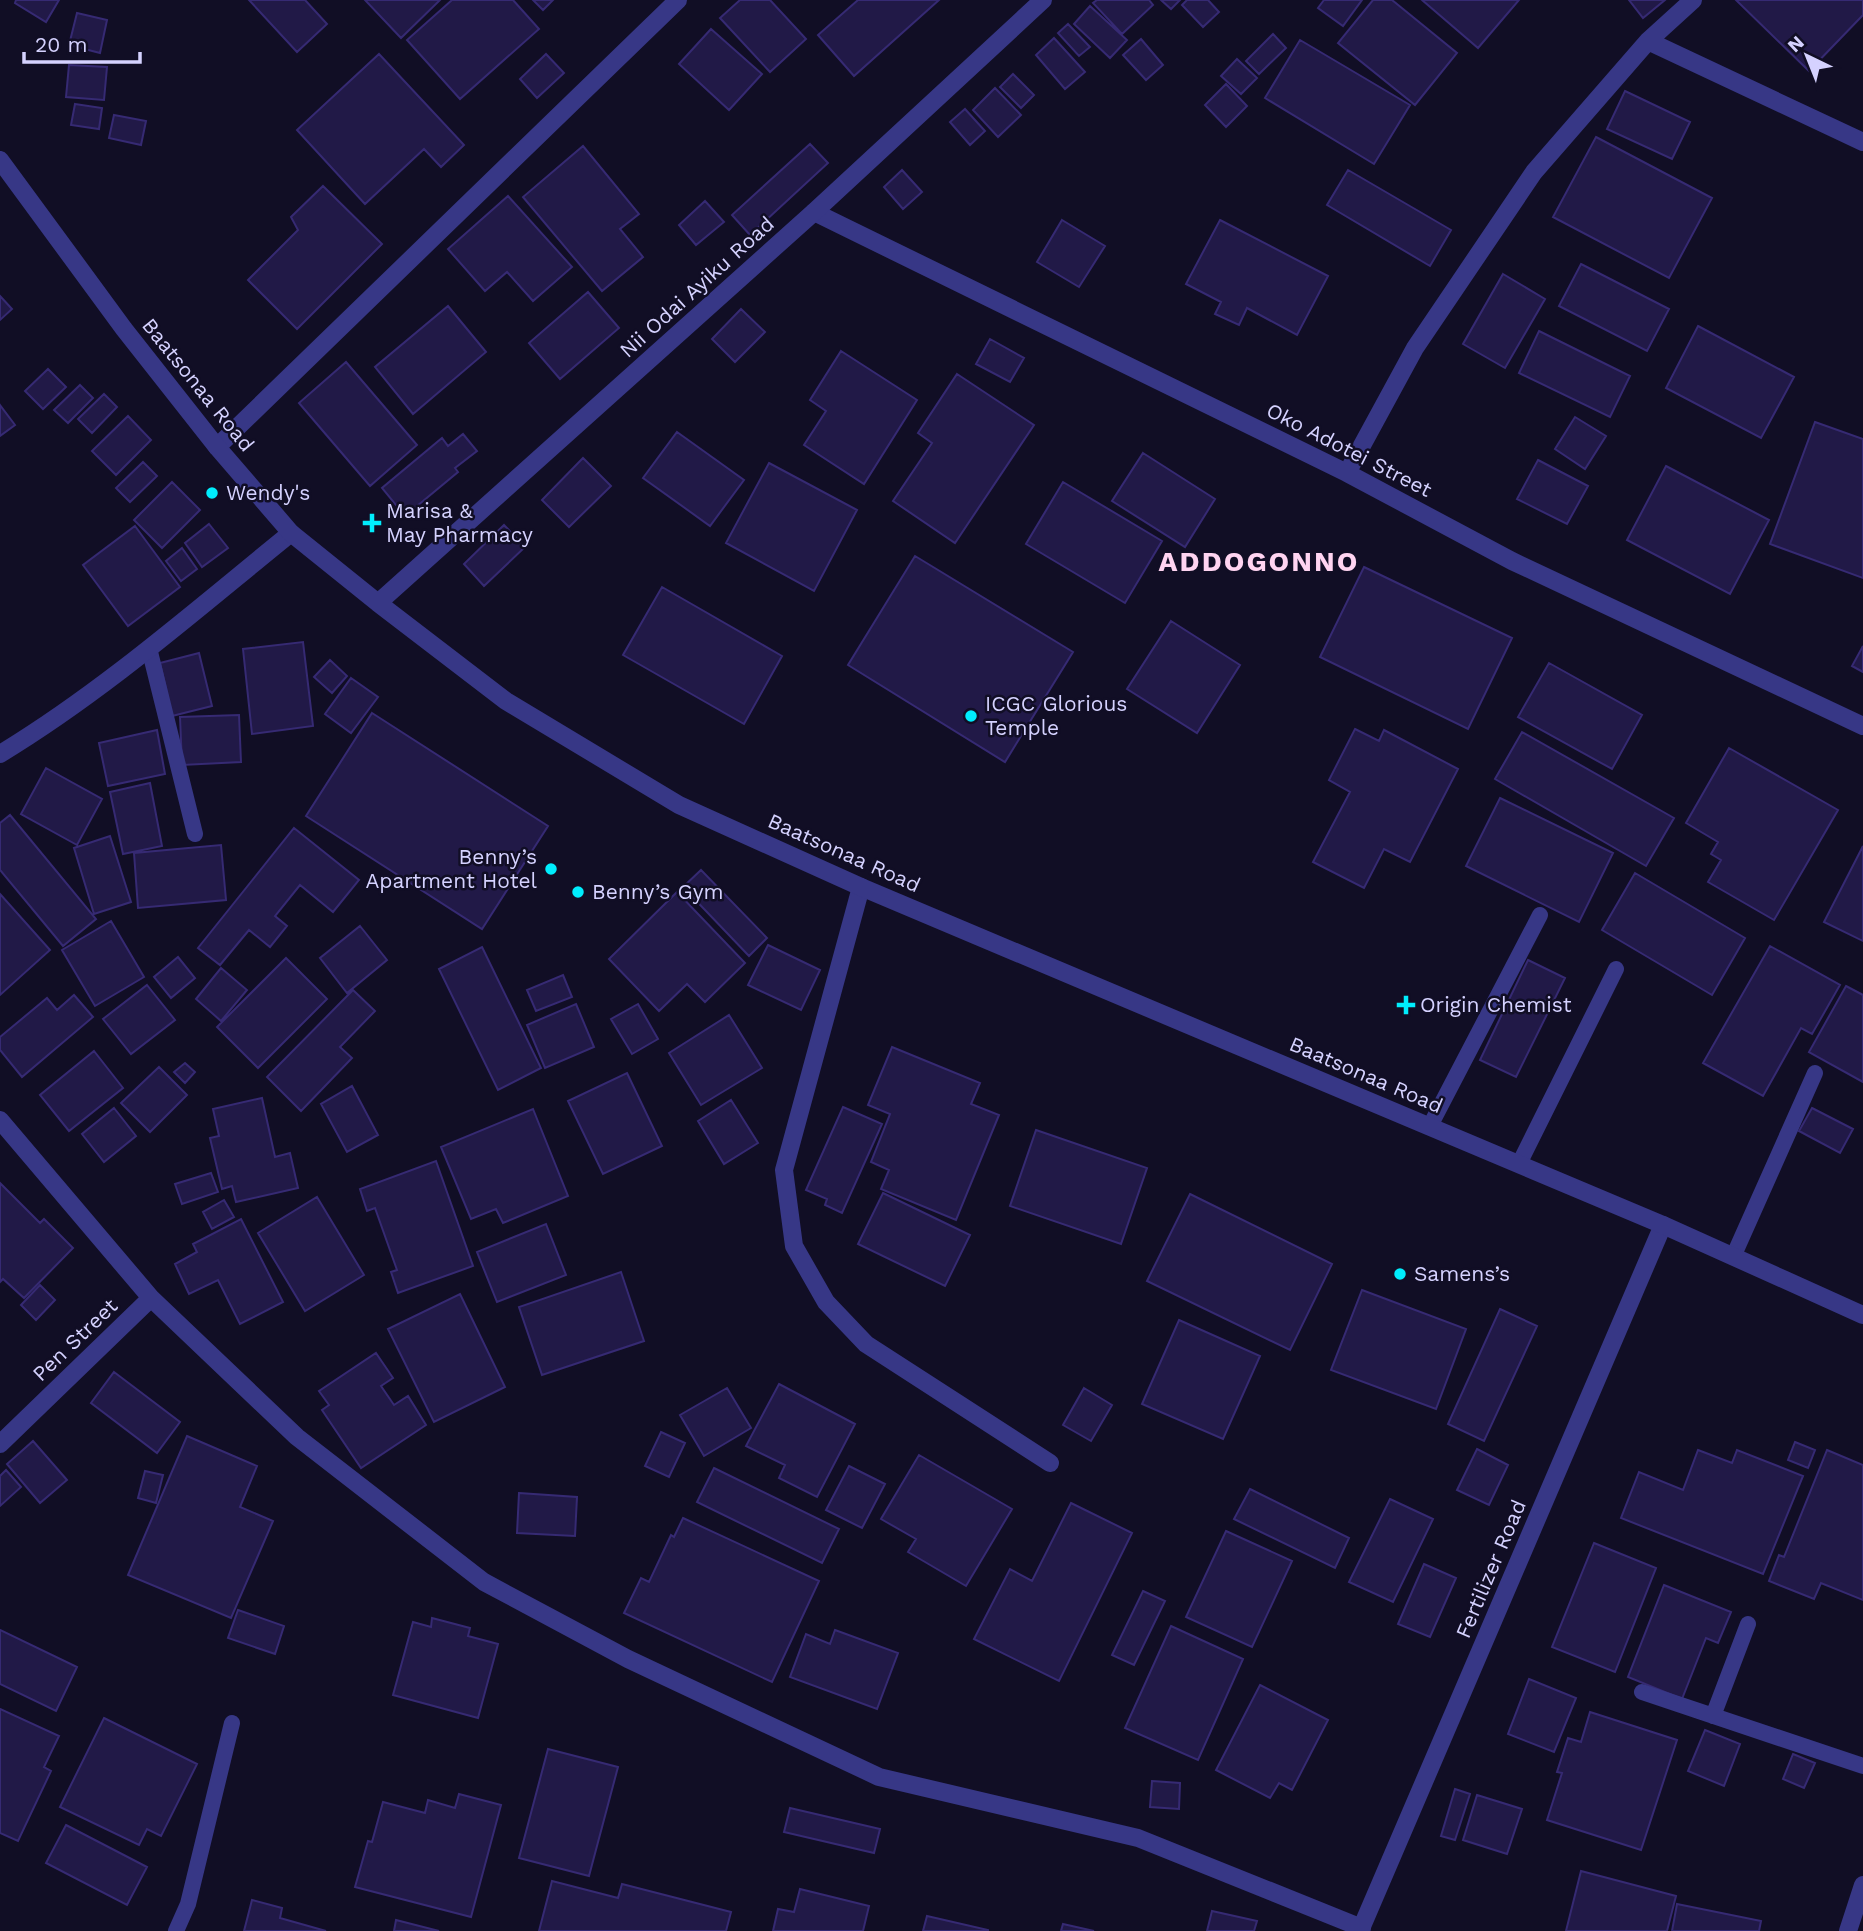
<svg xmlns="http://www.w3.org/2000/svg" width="1863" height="1931" font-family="'Work Sans',sans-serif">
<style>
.building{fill:#211947;stroke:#362a73;stroke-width:2}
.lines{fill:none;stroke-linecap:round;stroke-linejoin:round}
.service{stroke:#373786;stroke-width:16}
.minor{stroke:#373786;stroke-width:18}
.tertiary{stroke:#373786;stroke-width:18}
.poi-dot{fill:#00edfd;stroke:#110e25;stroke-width:2.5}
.labels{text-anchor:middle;stroke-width:5;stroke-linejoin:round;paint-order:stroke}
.street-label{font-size:21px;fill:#d5d2ff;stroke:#110e25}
.poi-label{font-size:21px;fill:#d5d2ff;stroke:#110e25;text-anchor:start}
.district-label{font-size:28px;font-weight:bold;letter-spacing:2px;fill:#ffd4f1;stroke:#110e25}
</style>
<rect width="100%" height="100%" fill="#110e25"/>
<path class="building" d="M16,0h43l-13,22 -31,-19z
M249,0h56l22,24 -30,28z
M365,0h75l-39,38z
M452,0h61l26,29 -79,70 -53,-59z
M533,0h20l-10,10z
M740,0h30l36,39 -36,33 -50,-54z
M858,0h81l-85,76 -36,-41z
M1097,0h52l4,5 -31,29 -29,-31z
M1161,0h19l-9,9z
M1187,0h21l11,12 -16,15 -21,-22z
M1324,0h38l-19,26 -25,-18z
M1373,0h19l65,53 -42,52 -77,-62z
M1422,0h97l-41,48z
M1629,0h36l-22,18z
M1736,0h127v15l-54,56z
M1090,6l37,34 -17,18 -36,-34z
M77,13l30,7 -7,33 -31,-8z
M1068,24l22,23 -11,9 -21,-23z
M711,29l51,45 -33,36 -50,-46z
M1273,34l13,14 -27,26 -13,-13z
M1054,38l31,34 -20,17 -29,-34z
M1141,39l22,26 -17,15 -23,-25z
M1300,40l110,65 -36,59 -109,-66z
M379,54l85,91 -23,22 -17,-18 -59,55 -68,-74z
M546,54l18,19 -27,25 -17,-19z
M1237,59l20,19 -16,16 -20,-18z
M69,65l38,2 -3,33 -38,-3z
M1013,74l21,21 -13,13 -21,-21z
M1226,84l21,22 -21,21 -21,-22z
M995,88l26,27 -23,22 -25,-27z
M1625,91l65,31 -18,37 -65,-30z
M75,104l27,4 -3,21 -28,-4z
M965,109l20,22 -15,14 -20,-23z
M114,115l32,6 -5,24 -32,-7z
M1596,137l116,61 -43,80 -116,-61z
M810,144l18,19 -78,72 -18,-20z
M583,146l56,68 -19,15 23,28 -41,34 -79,-94z
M902,170l20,22 -19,17 -19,-22z
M1348,170l103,60 -21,36 -103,-61z
M323,186l59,58 -85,85 -49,-49 50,-50 -7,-13z
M508,196l64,71 -39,34 -26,-29 -22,19 -37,-42z
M705,201l19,21 -28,23 -17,-20z
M1062,220l43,26 -26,41 -42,-25z
M1220,220l108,56 -31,59 -50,-27 -8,17 -24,-11 6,-12 -35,-18z
M1581,264l88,45 -22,42 -88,-45z
M1503,274l42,25 -40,69 -42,-24z
M588,292l31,36 -59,51 -31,-36z
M0,296l12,13 -12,11z
M448,306l38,46 -73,62 -38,-47z
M741,309l24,23 -30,30 -23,-23z
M1698,326l96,51 -33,61 -95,-50z
M1539,331l91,45 -20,41 -91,-44z
M990,339l34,19 -14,24 -34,-18z
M841,351l76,49 -53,84 -60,-39 22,-34 -16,-11z
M346,362l71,83 -47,41 -71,-83z
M48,369l18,18 -23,22 -18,-18z
M957,374l77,51 -79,118 -62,-42 39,-58 -14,-10z
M80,385l13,13 -25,25 -14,-13z
M104,394l13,13 -25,26 -14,-14z
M0,405l15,20 -15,11z
M128,416l23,24 -35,35 -24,-24z
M1575,417l31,19 -21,33 -30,-20z
M1815,422l48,17v139l-93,-34z
M677,432l67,48 -34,46 -67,-48z
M463,434l14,17 -22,17 3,4 -53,44 -23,-28 60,-50 6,8z
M1143,453l72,46 -30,48 -73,-46z
M583,458l28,28 -42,41 -27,-27z
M1538,460l50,26 -21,38 -50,-25z
M143,462l14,14 -27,26 -14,-14z
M769,463l88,47 -43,81 -88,-48z
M1666,466l103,54 -39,74 -103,-54z
M172,482l28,28 -38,38 -28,-28z
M1063,482l99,59 -37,62 -99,-59z
M209,524l19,24 -26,19 -17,-24z
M504,525l21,22 -41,39 -20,-22z
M135,526l45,61 -52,39 -45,-61z
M182,548l15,21 -16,12 -15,-20z
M915,556l158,96 -68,110 -157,-97z
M1364,567l148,71 -44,91 -148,-72z
M662,587l120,69 -38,68 -121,-69z
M1171,621l69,44 -43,68 -70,-44z
M303,642l10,84 -61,8 -9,-85z
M1863,646v26l-11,-6z
M199,653l13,53 -40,10 -12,-53z
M330,660l17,16 -15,17 -18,-16z
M1549,663l93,52 -30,54 -94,-52z
M351,678l27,19 -27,36 -26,-19z
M372,713l176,113 -66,103 -176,-113z
M239,715l2,47 -59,3 -2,-48z
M1355,729l24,12 5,-11 74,39 -48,93 -26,-13 -20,39 -51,-26 37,-70 -21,-12z
M157,730l8,44 -57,12 -9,-43z
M1522,732l152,86 -28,48 -151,-87z
M1729,748l109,62 -64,110 -66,-38 13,-22 -10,-6 7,-12 -32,-19z
M46,768l56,31 -25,46 -56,-31z
M150,783l12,63 -39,8 -13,-62z
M1500,798l113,55 -34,69 -113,-56z
M10,815l86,104 -33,27 -63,-76v-47z
M294,828l65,52 -26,32 -33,-27 -25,31 12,10 -17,21 -21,-17 -29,35 -22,-17z
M110,836l21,66 -37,12 -20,-66z
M221,845l5,55 -88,8 -4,-55z
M1863,846v95l-39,-19z
M701,870l66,68 -18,18 -66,-69z
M1635,873l110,65 -33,57 -110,-65z
M677,892l68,71 -40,39 -18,-18 -28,27 -50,-52z
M0,894l50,56 -50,45z
M111,921l33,56 -49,29 -33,-56z
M360,926l27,34 -40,33 -27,-35z
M768,945l52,25 -19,40 -53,-25z
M1770,946l70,39 -28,49 -11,-6 -38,68 -60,-33z
M482,947l59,121 -43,22 -59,-121z
M178,957l17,21 -24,20 -17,-21z
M286,958l41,41 -69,69 -41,-41z
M1528,960l37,18 -49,99 -36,-17z
M221,968l26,22 -26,31 -25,-22z
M563,975l9,22 -36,14 -9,-21z
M147,985l28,35 -44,34 -28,-35z
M1846,986l17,9v87l-54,-30z
M353,990l22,21 -35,36 12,11 -51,53 -34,-34z
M74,995l19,22 -71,60 -22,-27v-13l47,-39 10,12z
M576,1004l18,43 -49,21 -18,-43z
M638,1004l20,35 -26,15 -21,-35z
M729,1015l33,53 -61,37 -32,-52z
M892,1047l88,36 -9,21 28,11 -43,105 -75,-31 8,-19 -18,-8 19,-48 -22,-9z
M94,1051l29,37 -54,43 -29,-36z
M185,1063l10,9 -10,11 -11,-11z
M159,1067l28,28 -37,37 -29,-29z
M627,1073l35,73 -59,28 -35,-73z
M352,1086l26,49 -31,17 -26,-48z
M262,1098l13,59 15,-4 8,35 -62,14 -4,-16 -10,3 -12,-51 9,-2 -6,-27z
M731,1100l27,43 -34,21 -26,-43z
M843,1107l39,17 -40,89 -17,-8 2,-6 -21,-9z
M114,1108l22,28 -32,26 -22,-28z
M1812,1108l41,21 -13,24 -41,-22z
M533,1109l35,87 -65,27 -7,-14 -25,10 -30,-72z
M1036,1130l111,38 -26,76 -111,-38z
M436,1161l37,105 -75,27 -7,-21 6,-2 -22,-62 -8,3 -7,-22z
M211,1173l7,19 -36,12 -7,-20z
M0,1183l40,40 4,-4 29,29 -49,50 -21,-19 -3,3z
M883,1193l87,42 -25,51 -87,-42z
M1190,1194l142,70 -42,86 -143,-69z
M317,1197l47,78 -59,36 -47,-78z
M224,1200l10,17 -22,12 -9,-17z
M241,1219l42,83 -43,22 -22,-44 -29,14 -14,-30 22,-12 -4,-8z
M546,1224l20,51 -69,27 -20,-50z
M621,1272l23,69 -102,34 -23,-68z
M40,1285l15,15 -19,20 -15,-15z
M1362,1290l104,39 -30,80 -105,-39z
M460,1294l45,93 -71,35 -46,-93z
M1500,1309l37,17 -53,115 -36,-17z
M1179,1320l81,36 -37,83 -81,-35z
M376,1353l17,25 -12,8 13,19 14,-9 18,29 -65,43 -39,-58 7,-5 -10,-14z
M114,1372l66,50 -23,31 -66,-50z
M779,1384l76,40 -38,73 -38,-19 6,-13 -39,-19z
M727,1388l24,40 -47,28 -24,-41z
M1084,1388l28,17 -21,36 -28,-16z
M661,1432l24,11 -16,34 -24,-11z
M187,1436l70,30 -17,41 33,14 -42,97 -103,-43z
M33,1441l34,39 -27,23 -33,-39z
M1795,1442l20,8 -7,18 -20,-8z
M1477,1449l31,16 -19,40 -32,-15z
M1698,1450l34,13 5,-13 66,26 -40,98 -142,-56 18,-46 44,18z
M1827,1450l36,15v135l-42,-17 -7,16 -45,-18 10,-26 5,2z
M919,1455l93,54 -46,77 -58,-34 8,-13 -35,-20z
M849,1466l36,18 -23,44 -36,-18z
M714,1468l125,61 -17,34 -125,-61z
M6,1470l15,17 -21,19v-30z
M145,1471l18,4 -7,28 -18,-5z
M1250,1489l99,49 -14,30 -101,-49z
M519,1493l58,4 -2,39 -58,-3z
M1390,1499l43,20 -40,83 -44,-20z
M1071,1503l61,30 -73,148 -85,-42 36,-70 22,12z
M683,1518l136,63 -47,101 -148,-69 17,-35 8,4 22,-47 3,2z
M1226,1531l66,30 -40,86 -66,-30z
M1594,1543l62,25 -41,104 -63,-25z
M1424,1564l32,14 -26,59 -32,-13z
M1664,1585l67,27 -13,31 -12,-5 -24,61 -54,-22z
M1143,1591l22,10 -31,64 -22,-10z
M238,1610l46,16 -9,28 -47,-16z
M432,1618l38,10 -2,8 30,8 -20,74 -85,-23 20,-73 18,5z
M1171,1626l72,33 -45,101 -73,-32z
M0,1630l77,37 -21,44 -56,-27z
M835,1630l63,23 -21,56 -87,-32 16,-43 24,10z
M1529,1679l47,19 -22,54 -46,-18z
M1260,1685l68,35 -36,70 -13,-7 -9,15 -54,-28z
M0,1709l59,27 -15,31 7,4 -33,70 -18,-8z
M1590,1712l87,28 -36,110 -94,-30 15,-47 -5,-1 11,-34 13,4z
M104,1718l93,46 -36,72 -14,-7 -8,16 -79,-38z
M1705,1730l35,14 -16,42 -36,-15z
M548,1749l70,18 -29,109 -70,-18z
M1793,1754l22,9 -11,25 -21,-9z
M1152,1781l28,2 -1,26 -29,-2z
M1455,1789l15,5 -15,46 -14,-4z
M459,1794l42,11 -30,112 -116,-30 13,-46 4,1 11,-40 42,11 3,-13 27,8z
M1477,1795l45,14 -15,45 -44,-14z
M790,1808l90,21 -6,24 -90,-21z
M66,1825l81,42 -20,38 -81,-42z
M1581,1871l95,25 -9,35h-101z
M552,1881l66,17 4,-14 109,28 -5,19h-187z
M800,1889l69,17 -6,25h-90l5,-22 16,3z
M252,1900l30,8 -2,10 46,13h-82z
M1677,1904l84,17 -2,10h-87z
M1212,1911l45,10 -3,10h-47z
M927,1916l61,14v1h-65z
M396,1920l43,11h-45z
M1063,1924l31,7h-33z"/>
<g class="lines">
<path class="service" d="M149,648l46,186
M1430,1126l110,-211
M1519,1164l97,-195
M1733,1257l82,-184
M1642,1692l221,74
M1713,1716l35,-92
M176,1931l12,-27 44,-181"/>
<path class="minor" d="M1648,41l215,101
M814,212l533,261 165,88 351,165
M217,447l461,-447
M1347,473l68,-125 119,-176 114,-131 45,-41
M0,754c104,-63 197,-145 291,-221
M861,887l-77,283 10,76 32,56 40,42 184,119
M0,1120l151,178 146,139 187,145 144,77 251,118 259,61 224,90
M0,1444l151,-146
M1360,1931l303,-706
M1848,1931l15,-46"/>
<path class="tertiary" d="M0,160l124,169 93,118 74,86 87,70 128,98 173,104 182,82 802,338 200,90
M378,603l436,-391 229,-212"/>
</g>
<g class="poi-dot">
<circle cx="212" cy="493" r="7"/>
<path d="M368.5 512.5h7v7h7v7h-7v7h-7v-7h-7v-7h7z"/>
<circle cx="971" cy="716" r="7"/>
<circle cx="551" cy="869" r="7"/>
<circle cx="578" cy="892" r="7"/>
<path d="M1402.5 994.5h7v7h7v7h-7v7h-7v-7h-7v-7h7z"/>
<circle cx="1400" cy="1274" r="7"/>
</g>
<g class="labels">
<g class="street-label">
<text transform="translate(697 287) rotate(-42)" y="7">Nii Odai Ayiku Road</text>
<text transform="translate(198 385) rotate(51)" y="7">Baatsonaa Road</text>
<text transform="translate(1349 450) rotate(27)" y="7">Oko Adotei Street</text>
<text transform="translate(844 853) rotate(24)" y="7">Baatsonaa Road</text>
<text transform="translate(1366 1075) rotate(23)" y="7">Baatsonaa Road</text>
<text transform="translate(75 1340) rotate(-44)" y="7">Pen Street</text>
<text transform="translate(1491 1569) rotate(-67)" y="7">Fertilizer Road</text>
</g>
<g class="poi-label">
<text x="226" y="500">Wendy's</text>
<text x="386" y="518">Marisa &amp;<tspan x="386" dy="24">May Pharmacy</tspan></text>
<text x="985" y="711">ICGC Glorious<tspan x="985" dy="24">Temple</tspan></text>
<text x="537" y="864" text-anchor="end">Benny’s<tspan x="537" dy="24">Apartment Hotel</tspan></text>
<text x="592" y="899">Benny’s Gym</text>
<text x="1420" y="1012">Origin Chemist</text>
<text x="1414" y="1281">Samens’s</text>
</g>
<g class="district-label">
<text x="1259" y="571">ADDOGONNO</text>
</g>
</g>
<g transform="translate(1807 56) rotate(317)" stroke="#110e25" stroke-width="5" paint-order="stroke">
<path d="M0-5L12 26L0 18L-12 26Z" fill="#d5d2ff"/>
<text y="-10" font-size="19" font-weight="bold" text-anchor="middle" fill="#d5d2ff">N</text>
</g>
<path d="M24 52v10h116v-10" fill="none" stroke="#d5d2ff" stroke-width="3.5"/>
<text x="35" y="52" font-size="21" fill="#d5d2ff" stroke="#110e25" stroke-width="5" paint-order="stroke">20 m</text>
</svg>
